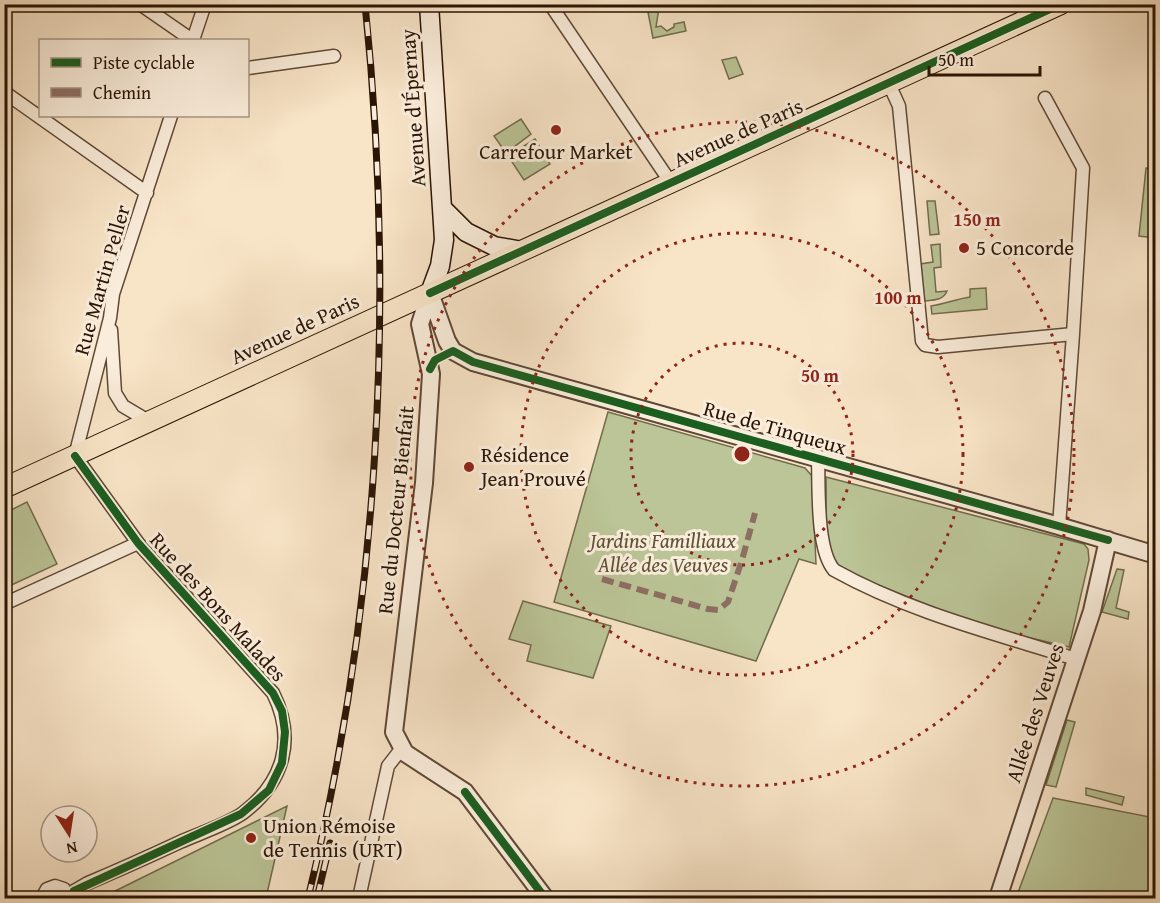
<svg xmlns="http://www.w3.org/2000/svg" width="1160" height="903" font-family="'Gentium Book Plus',serif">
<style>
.green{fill:#bbc597;stroke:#726c4e;stroke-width:1.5}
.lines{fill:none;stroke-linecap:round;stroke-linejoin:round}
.minor-casing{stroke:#5e4835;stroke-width:15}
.tertiary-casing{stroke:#5e4835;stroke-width:20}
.secondary-casing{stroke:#2a1404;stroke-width:21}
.primary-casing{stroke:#2a1404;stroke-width:22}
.minor{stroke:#faeddb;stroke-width:12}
.tertiary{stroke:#faeddb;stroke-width:16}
.secondary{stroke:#faeddb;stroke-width:18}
.primary{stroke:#f8e4c7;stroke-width:20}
.rail-casing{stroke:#2a1404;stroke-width:7}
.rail{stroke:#faeddb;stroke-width:4.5;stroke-dasharray:14;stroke-linecap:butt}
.quiet{stroke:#8d6e63;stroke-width:6;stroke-dasharray:12 6;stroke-linecap:butt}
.cycleway-casing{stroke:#faeddb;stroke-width:11}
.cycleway{stroke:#1b5e20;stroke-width:8}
.ring{fill:none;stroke:#8f2418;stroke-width:3;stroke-dasharray:3 6}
.poi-dot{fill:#8f2418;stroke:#faeddb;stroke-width:2}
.labels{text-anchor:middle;stroke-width:6;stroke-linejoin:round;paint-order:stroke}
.street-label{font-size:21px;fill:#2a1404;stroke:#faeddb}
.poi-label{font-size:21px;fill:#2a1404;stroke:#faeddb;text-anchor:start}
.park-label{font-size:21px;font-style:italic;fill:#5d5237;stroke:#faeddb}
.centre{fill:#8f2418;stroke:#faeddb;stroke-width:3}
.ring-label{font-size:18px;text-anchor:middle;font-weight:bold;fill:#8f2418;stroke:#faeddb;stroke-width:6;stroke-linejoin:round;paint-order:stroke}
</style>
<rect width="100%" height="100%" fill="#f8e4c7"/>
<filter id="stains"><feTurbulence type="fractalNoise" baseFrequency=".00333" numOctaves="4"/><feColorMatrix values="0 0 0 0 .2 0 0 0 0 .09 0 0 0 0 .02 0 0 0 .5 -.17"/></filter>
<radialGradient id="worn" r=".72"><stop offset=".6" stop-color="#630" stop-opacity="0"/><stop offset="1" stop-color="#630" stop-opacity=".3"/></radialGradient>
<path class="green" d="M647,7l12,1 -3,19 5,-1 6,5 7,-4v-3l10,-2 2,9 -33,7z
M736,57l7,17 -14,5 -7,-19z
M521,119l10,15 -25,19 -12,-17z
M535,139l15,25 -26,16 -16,-24z
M1146,168l9,1v69l-16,-2z
M927,201h8l4,33 -9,1z
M940,244l1,23 -7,1 2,24 11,-1c-4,10 -14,9 -24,10l-3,-37 13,-2 -2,-17z
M986,288l1,21 -55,5 -1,-8c14,-2 25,-7 39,-9v-8z
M608,412l197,56 7,8 4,88 -17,-5 -43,102 -202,-59z
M826,477l258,67 4,5 1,11 -20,87 -89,-21 -141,-57c-17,-25 -12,-63 -13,-92z
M27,502l30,62 -52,24v-75z
M1117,569l7,1 -8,38 13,4 -1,7 -26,-7z
M523,601l88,25 -18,52 -66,-17 4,-16 -22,-6z
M1067,720l8,2 -19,65 -10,-2z
M1086,788l38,9 -2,8 -36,-10z
M1053,798l102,20v80h-139z
M287,806l-21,92h-165z"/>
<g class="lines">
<g class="minor-casing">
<path id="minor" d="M140,4l52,36
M550,4l121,179
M193,40l12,-36
M248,68l86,-12
M889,84l10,22 23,235 3,4 13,2 135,-13
M4,92l143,101
M1045,98l38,70 -10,166 -14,192
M111,330l4,63 8,13 27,16
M818,458c1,28 -2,91 16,112 75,42 160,63 242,89
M4,604l134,-61
M68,896l6,-5 14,-8c31,-13 62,-27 92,-41 18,-8 48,-18 63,-29 41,-31 53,-74 30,-120l-135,-150 -63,-87 35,-138 3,-24 58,-178
M42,898l5,-9 8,-3 9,3 4,9
M359,898l29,-132 14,-18"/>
</g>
<g class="tertiary-casing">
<path id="tertiary" d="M430,293l17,48 6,10 20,11 586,164 97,29
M430,293l-10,31 11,50 -7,109 -30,249 11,21 60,39 80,106
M998,898l94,-287 16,-71"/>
</g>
<g class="secondary-casing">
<path id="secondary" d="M429,4l15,236 -4,26 -10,27
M442,208l24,24 28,14 28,5"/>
</g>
<g class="primary-casing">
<path id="primary" d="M4,488l1057,-484"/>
</g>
<use href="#minor" class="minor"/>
<use href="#tertiary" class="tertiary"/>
<use href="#secondary" class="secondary"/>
<use href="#primary" class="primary"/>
<g class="rail-casing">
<path id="rail" d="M308,898c71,-290 88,-596 57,-894
M317,898l13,-55"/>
</g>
<use href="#rail" class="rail"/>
<path class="quiet" d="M602,579l106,30 10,1 10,-8 14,-42 13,-47"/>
<g class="cycleway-casing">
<path id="cycleway" d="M430,293l631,-289
M430,369l5,-9 18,-9 20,11 635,178
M465,792l80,106
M74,891l167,-77 28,-24 13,-27 3,-31 -3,-21 -9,-18 -135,-150 -63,-87"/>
</g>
<use href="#cycleway" class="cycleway"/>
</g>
<g class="ring">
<circle cx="742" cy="454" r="111"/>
<circle cx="742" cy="454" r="221"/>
<circle cx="742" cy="454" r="332"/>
</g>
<g class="poi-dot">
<circle cx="556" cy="130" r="6"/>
<circle cx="964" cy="248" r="6"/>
<circle cx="469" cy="467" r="6"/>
<circle cx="251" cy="838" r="6"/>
</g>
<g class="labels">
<g class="street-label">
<text transform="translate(413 108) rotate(-94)" y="7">Avenue d'Épernay</text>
<text transform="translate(738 133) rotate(-24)" y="7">Avenue de Paris</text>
<text transform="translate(102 280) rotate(-74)" y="7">Rue Martin Peller</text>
<text transform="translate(295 329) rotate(-25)" y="7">Avenue de Paris</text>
<text transform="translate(775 428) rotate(16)" y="7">Rue de Tinqueux</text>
<text transform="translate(396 510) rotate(-84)" y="7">Rue du Docteur Bienfait</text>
<text transform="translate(218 607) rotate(48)" y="7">Rue des Bons Malades</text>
<text transform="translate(1035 713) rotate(-72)" y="7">Allée des Veuves</text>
</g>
<g class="poi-label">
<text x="556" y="159" text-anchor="middle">Carrefour Market</text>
<text x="976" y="255">5 Concorde</text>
<text x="481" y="462">Résidence<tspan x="481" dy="24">Jean Prouvé</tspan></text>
<text x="263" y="833">Union Rémoise<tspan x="263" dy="24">de Tennis (URT)</tspan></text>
</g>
<g class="park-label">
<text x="663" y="548">Jardins Familliaux<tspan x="663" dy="24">Allée des Veuves</tspan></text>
</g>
</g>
<circle cx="742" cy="454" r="9" class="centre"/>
<g class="ring-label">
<text x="977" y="226">150 m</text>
<text x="898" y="304">100 m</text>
<text x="820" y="382">50 m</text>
</g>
<rect width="1160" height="903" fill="none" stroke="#f8e4c7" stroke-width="24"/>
<rect x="6" y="6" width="1148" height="891" fill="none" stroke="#2a1404" stroke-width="3"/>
<rect x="12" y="12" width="1136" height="879" fill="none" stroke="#2a1404" stroke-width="1.5"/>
<rect x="39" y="39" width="210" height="78" fill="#faeddb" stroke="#a79685" stroke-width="1.5"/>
<rect x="51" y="58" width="30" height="9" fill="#1b5e20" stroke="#a79685" stroke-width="1.5"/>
<text x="93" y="69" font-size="18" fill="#2a1404">Piste cyclable</text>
<rect x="51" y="88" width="30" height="9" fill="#8d6e63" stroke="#a79685" stroke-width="1.5"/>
<text x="93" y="99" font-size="18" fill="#2a1404">Chemin</text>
<g transform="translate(69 834) rotate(168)"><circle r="28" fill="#faeddb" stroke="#a79685" stroke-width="1.5"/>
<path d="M0-4.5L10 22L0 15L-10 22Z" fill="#8f2418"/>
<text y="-9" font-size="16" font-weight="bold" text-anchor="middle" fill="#2a1404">N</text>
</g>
<path d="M929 66v9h111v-9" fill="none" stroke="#2a1404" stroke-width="3"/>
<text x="938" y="66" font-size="18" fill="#2a1404" stroke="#faeddb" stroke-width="4.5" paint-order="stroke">50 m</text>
<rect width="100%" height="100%" filter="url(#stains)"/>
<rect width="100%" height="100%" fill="url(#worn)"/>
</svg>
